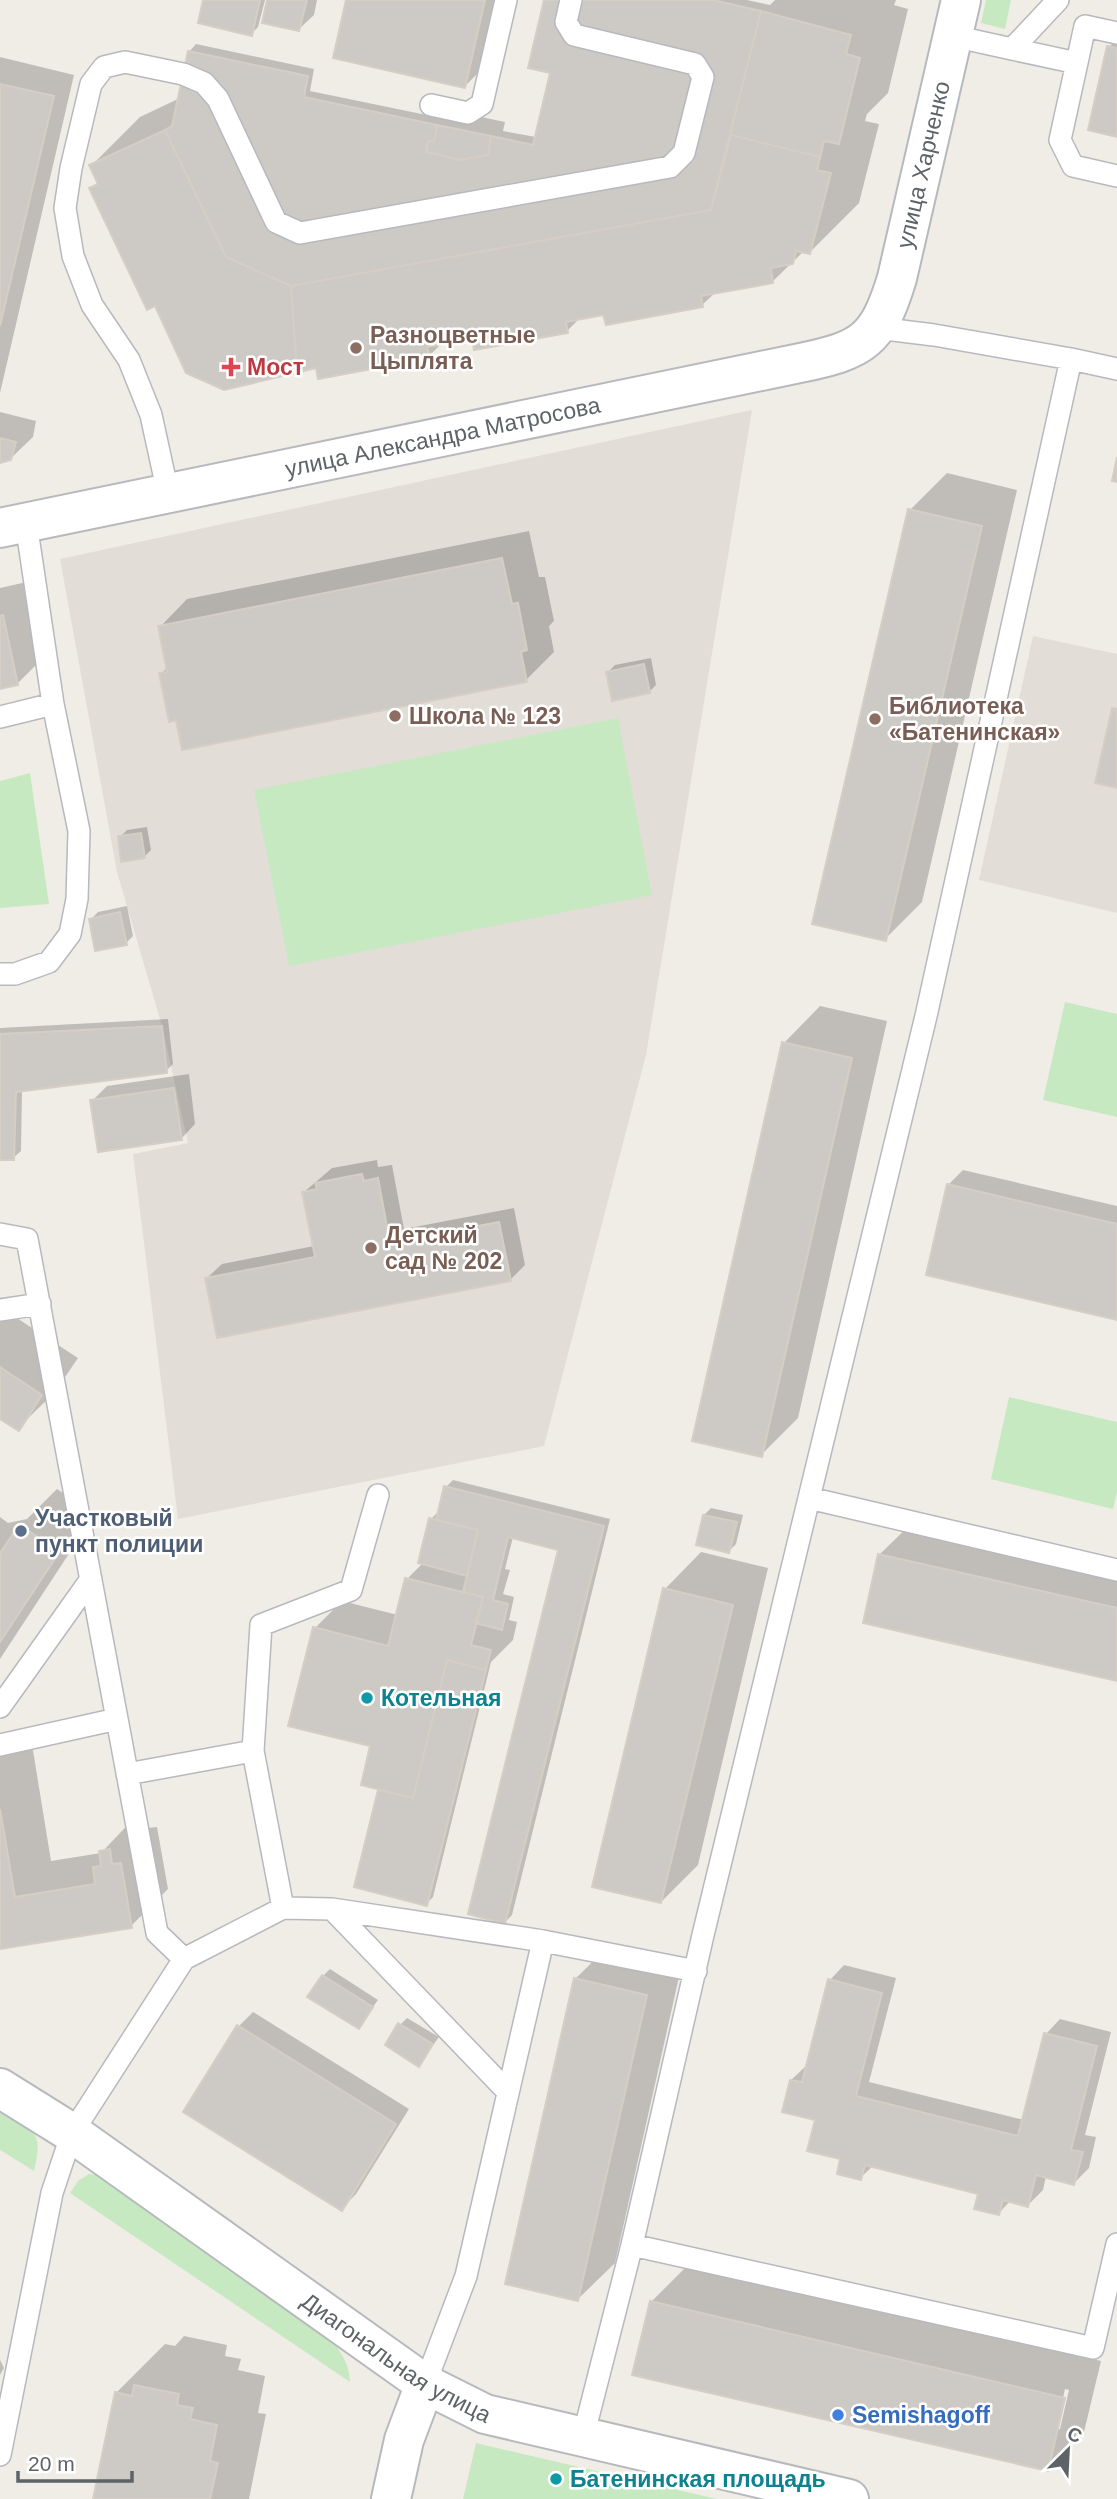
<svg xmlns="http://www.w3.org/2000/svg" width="1117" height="2499" font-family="Helvetica,sans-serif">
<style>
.education{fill:#e2ded7}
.green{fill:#c7e9c2}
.shadow{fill:#0003;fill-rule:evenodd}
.building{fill:#cdcac5;stroke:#d5cec4;stroke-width:2}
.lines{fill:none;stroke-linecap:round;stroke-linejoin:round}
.service-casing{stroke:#b6b9bd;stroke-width:24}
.minor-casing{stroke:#b6b9bd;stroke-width:42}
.tertiary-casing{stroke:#b6b9bd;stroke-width:42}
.service{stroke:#fff;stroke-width:21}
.minor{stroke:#fff;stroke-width:38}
.tertiary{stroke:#fff;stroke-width:38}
.education-dot{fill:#8d6e63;stroke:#fff;stroke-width:2.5}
.health-dot{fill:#e0444e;stroke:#fff;stroke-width:2.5}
.service-dot{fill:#5c6f8a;stroke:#fff;stroke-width:2.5}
.culture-dot{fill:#0f9aa8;stroke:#fff;stroke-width:2.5}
.shop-dot{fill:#3f7fe0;stroke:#fff;stroke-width:2.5}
.labels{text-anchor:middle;stroke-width:5;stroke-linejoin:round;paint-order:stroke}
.street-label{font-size:23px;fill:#5d6367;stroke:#fff}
.education-label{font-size:23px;font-weight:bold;fill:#785e54;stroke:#fff;text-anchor:start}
.health-label{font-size:23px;font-weight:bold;fill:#be3a42;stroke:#fff;text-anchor:start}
.service-label{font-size:23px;font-weight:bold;fill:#4e5e75;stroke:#fff;text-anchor:start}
.culture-label{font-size:23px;font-weight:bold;fill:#0d838f;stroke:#fff;text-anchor:start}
.shop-label{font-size:23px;font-weight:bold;fill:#366cbe;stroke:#fff;text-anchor:start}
</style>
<rect width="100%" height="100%" fill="#f0ede6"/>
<path class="education" d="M752,410l-106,645 -102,391 -366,73 -45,-365 55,-11 -26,-117 -45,-154 -57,-313z
M1033,636l84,18v259l-138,-33z"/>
<path class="green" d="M986,0h25l-6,29 -24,-6z
M618,718l34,177 -363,71 -35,-176z
M30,773l19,131 -49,4v-127z
M1065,1002l52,12v103l-74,-17z
M1009,1397l108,25v70l-4,17 -122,-30z
M0,2111c34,21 44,18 34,60l-34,-21z
M89,2174l15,2 221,158c14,15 24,26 25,48l-280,-189 8,-12z
M476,2443l241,56h-254z"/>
<path class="shadow" d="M205,0h60l-7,27 -7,7z
M269,0h48l-3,15 -15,14z
M348,0h148l-17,72 -14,14z
M546,0h201l23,5 5,-5h121l-2,5 14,4 -20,84 -21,21 -2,7 14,3 -20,79 -49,49 -6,-1 -31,30 -57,11 -14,13 -97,7 -24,5 -14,14 -94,6 -31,6 -13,13 -112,10 -161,-63 -65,-114 7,-7 -7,-16 49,-49 40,-19 9,-46 7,-8 118,25 -4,22 136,28 7,-8 52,11 -2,9 33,6 16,-66z
M1117,39v96l-8,-88z
M0,57l74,18 -74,318z
M0,412l36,9 -3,16 -23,22 -10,2z
M947,473l70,17 -95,412 -37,37 25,-429z
M529,531l10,46h6l9,44 -5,5 5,26 -28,28 -349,38 -16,-44 7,-7 -8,-40 27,-28z
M40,579l14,68 -37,37 -17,3v-99z
M651,658l5,27 -7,7 -41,-20 7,-7z
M147,827l4,23 -7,7 -24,-20 7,-7z
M127,906l6,30 -7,7 -35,-24 7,-7z
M820,1006l67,15 -89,397 -37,37 23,-412z
M168,1019l5,45 -7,7 -144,19 -1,61 -8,7h-13v-130z
M189,1074l6,50 -14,15 -89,-38 15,-15z
M377,1160l1,7 14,-2 12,64 110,-21 11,57 -15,15 -303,-2 15,-14 92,-18 -10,-54 28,-24z
M963,1170l154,36v112l-169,-133z
M0,1307l78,51 -23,34 -37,36 -18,-11z
M453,1480l157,39 -98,396 -7,7 55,-373 -47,-12 -8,32 5,1 -7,24 11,3 -5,23 8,2 -4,18 -22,22 -58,235 -7,7 -70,-18 24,-98 -8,-43 -57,-117 27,-27 56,14 9,-36 16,-16 8,-44 9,-9 6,-23z
M57,1489l38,25 -95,145v-142l8,6 19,-4z
M711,1508l32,7 -7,29 -7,7 -25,-36z
M917,1518l200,45v116l-252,-58 15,-67z
M701,1552l67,16 -70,297 -37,37 4,-313z
M30,1732l21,129 50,-8 36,-38 9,-1 2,14 9,-1 11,62 -37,37 -131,21v-210z
M612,1943l71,16 -68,304 -37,36 -3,-320z
M844,1965l52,13 -27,104 155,38 22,-86 14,-15 51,13 -26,103 11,2 -7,31 -15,15 -28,-7 -3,14 -15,15 -17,-5 -12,13 -19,-21 -107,-26 -13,12 -18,-20 -51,-78 15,-14 24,-86z
M330,1969l48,31 -20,27 -35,-51z
M253,2012l156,97 -53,85 -14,14 -104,-181z
M407,2018l32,19 -20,27 -19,-39z
M688,2265l413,96 -17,71 -37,37 -396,-167zM1065,2389l4,1 -9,39h-4z
M184,2336l43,9 -2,11 16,3 -3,11 27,6 -7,37 8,1 -17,85h-154l21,-106 49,-49 10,2z
M0,2360l4,8 -4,7z"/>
<path class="building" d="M203,0h57l-8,36 -54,-13z
M267,0h40l-8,31 -37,-8z
M346,0h139l-20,88 -132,-30z
M544,0h169l48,11 -50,199 -420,76 -65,-29 -61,-127 7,-4 16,-75 120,25 -4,21 133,28 -3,17 -6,-1 -2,11 34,8 28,-5 3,-19 42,9 17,-72 -22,-5z
M761,11l90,24 -5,19 14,4 -21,86 -15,-3 -7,29 14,3 -21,81 -14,-3 -3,13 -22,4 2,15 -72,13 2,11 -97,18 -3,-10 -37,7 2,11 -94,17 -2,-11 -45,8 3,11 -112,21 -2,-11 -92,22 -38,-17 -31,-67 -8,4 -58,-122 9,-4 -9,-19 76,-35 61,127 65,29 420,-76z
M1107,46l10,2v89l-29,-7z
M0,84l54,12 -54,230z
M437,125l54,11 -3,19 -28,5 -34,-8 2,-11 6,1z
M731,135l89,22 -3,13 14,3 -21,81 -14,-3 -3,13 -22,4 2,15 -72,13 2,11 -49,9 -48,9 -3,-10 -37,7 2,11 -47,8 -47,9 -2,-11 -45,8 3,11 -112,21 -2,-11 -19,4 -6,-86 420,-76z
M0,438l16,4 -5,18 -11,3z
M1117,457v25l-5,-1z
M908,509l74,17 -96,415 -74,-17z
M502,558l10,46 6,-1 9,47 -6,2 6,30 -345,68 -6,-30 -7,2 -10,-49 8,-1 -9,-46z
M3,615l15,70 -18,4v-73z
M644,664l6,29 -38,8 -6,-29z
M1112,708l5,1v79l-22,-5z
M141,833l4,25 -24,4 -3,-26z
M120,912l7,33 -32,6 -6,-32z
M162,1026l5,47 -151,19 -2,68h-14v-126z
M782,1042l70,16 -90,399 -70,-16z
M174,1088l8,52 -84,12 -8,-52z
M362,1174l2,7 14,-3 12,65 109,-21 12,59 -294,57 -12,-60 110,-21 -13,-65 15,-3 -2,-6z
M947,1184l170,40v96l-191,-45z
M0,1367l42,28 -23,36 -19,-12z
M444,1486l160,40 -99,398 -37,-10 90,-364 -50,-13 -15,63 15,4 -6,26 -26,-7 7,-26 -20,-5 15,-62 -42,-10z
M703,1515l34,7 -8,31 -33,-8z
M429,1518l49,12 -11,46 -49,-13z
M19,1525l41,26 -60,91v-89z
M878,1554l239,54v73l-254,-58z
M405,1578l78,19 -12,48 20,5 -5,20 -39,-10 -34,138 -52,-13 9,-39 -82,-20 25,-99 75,19z
M663,1588l70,17 -72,298 -69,-16z
M447,1660l39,10 -59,236 -73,-19 24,-97 35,8z
M0,1809l15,88 80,-13 -2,-17 8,-1 -2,-15 11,-2 2,15 9,-1 11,65 -132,21z
M322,1975l51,32 -14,22 -52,-32z
M574,1978l73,17 -69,306 -73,-17z
M828,1979l54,14 -26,103 162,40 26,-103 53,13 -26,104 12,2 -9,33 -38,-10 -8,32 -25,-7 -4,15 -25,-6 4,-15 -113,-29 -4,15 -24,-6 3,-15 -33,-8 8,-31 -33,-8 8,-32 12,2z
M398,2023l35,21 -14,23 -34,-22z
M237,2025l159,99 -54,87 -159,-99z
M650,2301l415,97 -17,73 -416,-96z
M134,2385l45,9 -2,11 16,3 -3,11 27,6 -7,36 8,2 -8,36h-117l22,-107 17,4z"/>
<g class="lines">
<g class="service-casing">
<path id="service" d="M1117,33l-32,-7 -25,114 13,26 44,10
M953,36l59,13 46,-49
M1012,49l65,14
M431,105l37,8 14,-9 24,-104
M1071,359l46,10
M168,493l-17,-78 -22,-55 -37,-55 -19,-49 -8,-48 6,-40 20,-84 13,-17 21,-5 58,12 21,9 14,16 58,123 24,11 370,-66 14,-14 19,-76 -8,-13 -121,-29 -8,-13 5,-22
M0,717l53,-13
M0,974h15l34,-12 21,-28 7,-35 2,-68 -26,-127 -27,-181
M0,1234l27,5 90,480
M0,1310l40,-6
M809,1498l308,72
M0,1707l91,-128
M0,1745l117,-26 40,214 27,26
M127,1774l126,-23
M283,1908l49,1 211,32 153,30
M332,1909l176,183
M632,2245l461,103 24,-104
M425,2384l41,-108 77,-335
M583,2437l49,-192 71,-310 223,-919 145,-657 -137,-24 -57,-7
M0,2455l52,-262 20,-60 112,-174 99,-51 -30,-157 8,-126 90,-35 27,-95"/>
</g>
<g class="minor-casing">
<g id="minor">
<path id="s1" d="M0,2088l72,45 353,251 60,30 364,85"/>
<path d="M391,2499l13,-59 21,-56"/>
</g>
</g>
<g class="tertiary-casing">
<g id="tertiary">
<path id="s2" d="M0,528l800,-165c63,-13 78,-22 97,-85l64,-278"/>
</g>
</g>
<use href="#service" class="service"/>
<use href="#minor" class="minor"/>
<use href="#tertiary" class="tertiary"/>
</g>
<g class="education-dot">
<circle cx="356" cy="348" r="7"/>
<circle cx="395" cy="716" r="7"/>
<circle cx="875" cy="719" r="7"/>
<circle cx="371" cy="1248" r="7"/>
</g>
<path class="health-dot" d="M227.5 356.5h7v7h7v7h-7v7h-7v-7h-7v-7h7z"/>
<circle class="service-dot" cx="21" cy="1531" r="7"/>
<g class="culture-dot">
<circle cx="367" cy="1698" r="7"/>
<circle cx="556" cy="2479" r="7"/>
</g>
<circle class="shop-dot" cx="838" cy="2415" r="7"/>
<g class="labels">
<g class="street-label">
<text dy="8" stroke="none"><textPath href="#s2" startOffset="1073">улица Харченко</textPath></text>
<text dy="8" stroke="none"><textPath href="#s2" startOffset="452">улица Александра Матросова</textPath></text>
<text dy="8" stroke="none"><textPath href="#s1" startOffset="480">Диагональная улица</textPath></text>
</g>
<g class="education-label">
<text x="370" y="343">Разноцветные<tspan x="370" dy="26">Цыплята</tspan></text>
<text x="889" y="714">Библиотека<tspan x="889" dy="26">«Батенинская»</tspan></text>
<text x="409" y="724">Школа № 123</text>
<text x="385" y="1243">Детский<tspan x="385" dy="26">сад № 202</tspan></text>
</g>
<g class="health-label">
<text x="247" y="375">Мост</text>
</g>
<g class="service-label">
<text x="35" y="1526">Участковый<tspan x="35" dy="26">пункт полиции</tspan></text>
</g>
<g class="culture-label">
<text x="381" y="1706">Котельная</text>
<text x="570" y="2487">Батенинская площадь</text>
</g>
<g class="shop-label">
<text x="852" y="2423">Semishagoff</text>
</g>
</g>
<g transform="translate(1068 2450) rotate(24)" stroke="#ffffff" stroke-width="5" paint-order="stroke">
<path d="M0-5L12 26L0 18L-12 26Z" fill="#5d6367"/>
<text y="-10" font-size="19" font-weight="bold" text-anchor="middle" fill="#5d6367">С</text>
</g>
<path d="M18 2471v10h114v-10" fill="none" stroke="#5d6367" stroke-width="3.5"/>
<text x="28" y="2471" font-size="21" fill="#5d6367" stroke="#ffffff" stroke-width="5" paint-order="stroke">20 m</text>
</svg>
